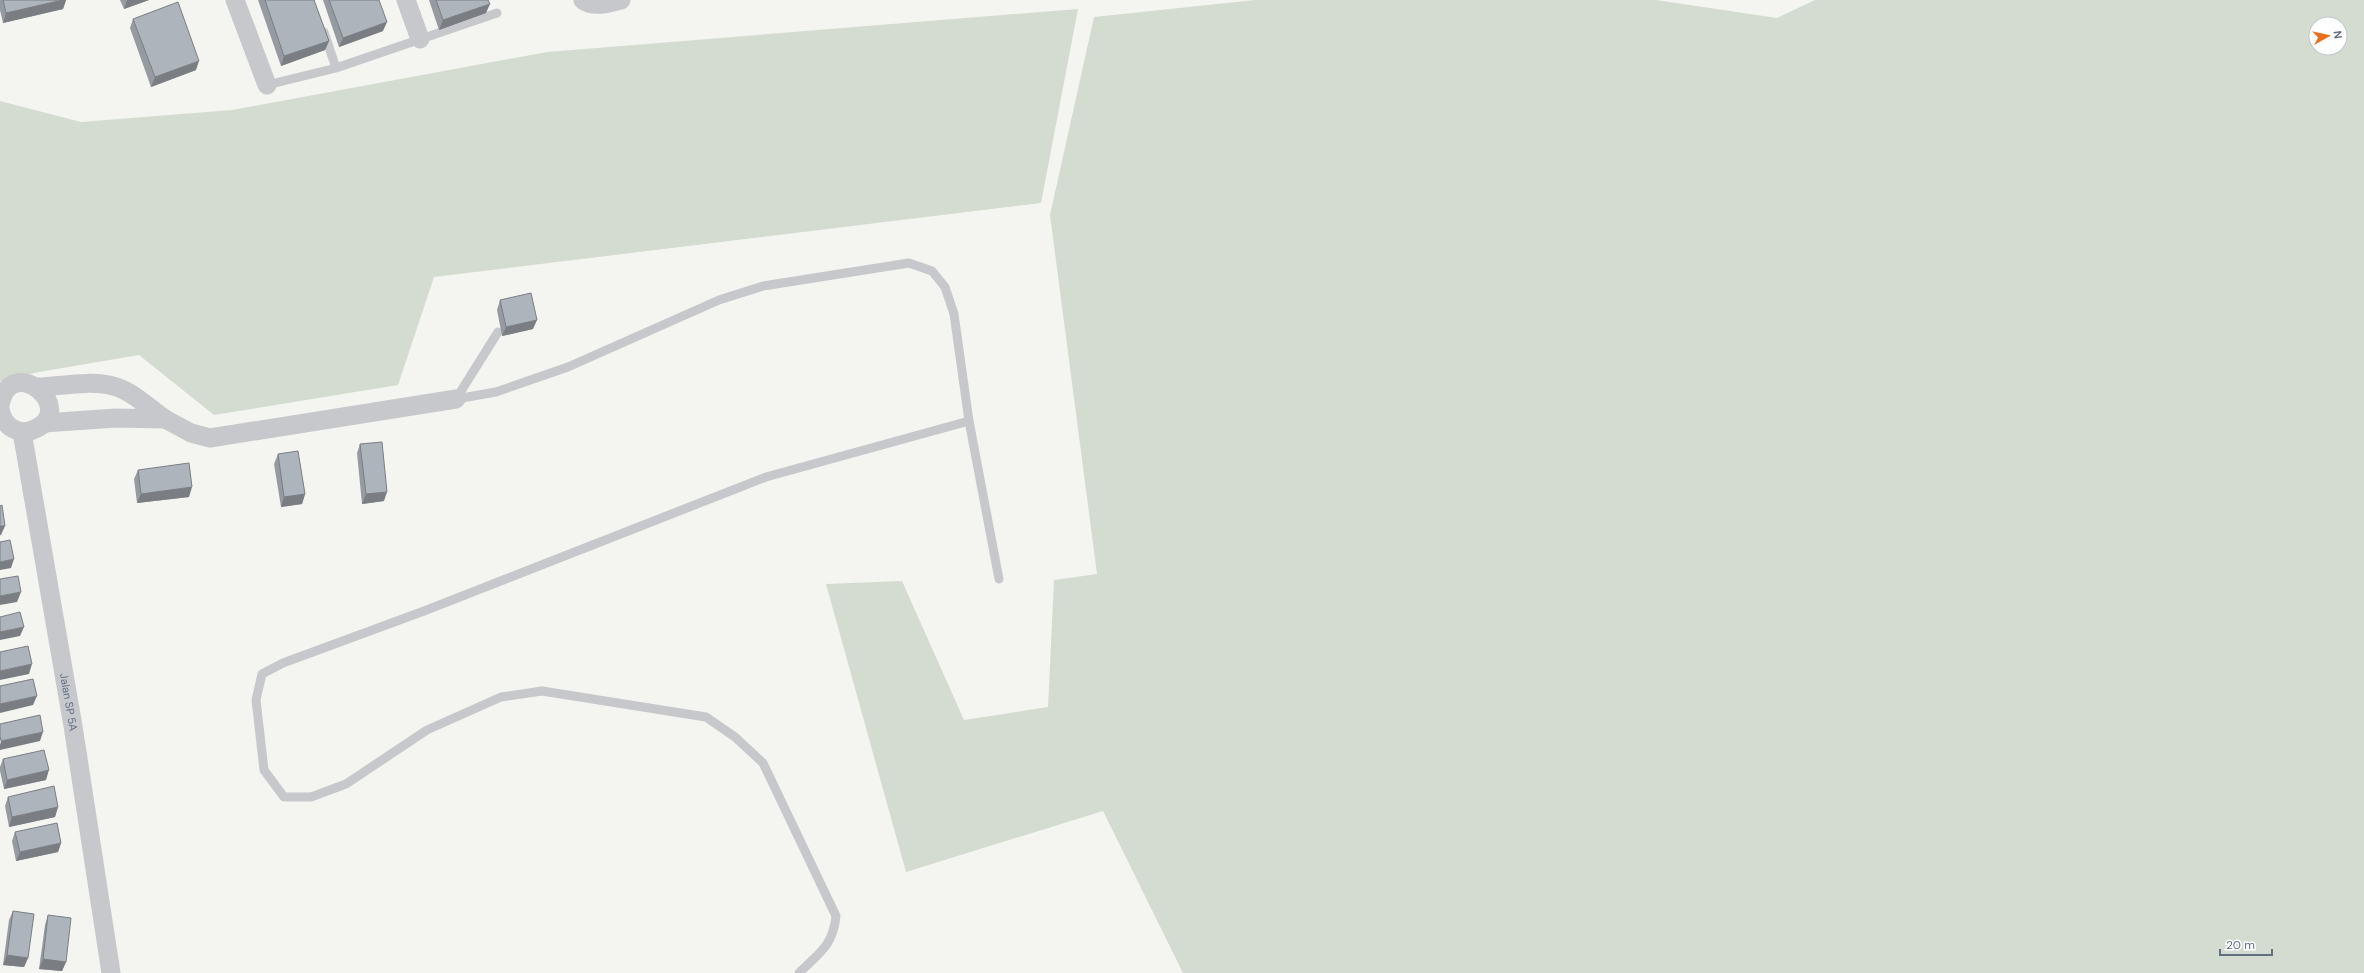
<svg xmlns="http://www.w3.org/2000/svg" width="2364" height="973" font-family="'DM Sans',sans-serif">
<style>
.green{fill:#d4dcd1;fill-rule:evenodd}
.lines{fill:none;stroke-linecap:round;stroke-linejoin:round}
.service{stroke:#c6c8cc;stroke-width:9}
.minor{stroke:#c6c8cc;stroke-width:19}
.wall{fill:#969ba1}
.shaded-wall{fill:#7a7e83}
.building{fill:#aeb4bb;stroke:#7a7e83}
.labels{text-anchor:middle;stroke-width:4;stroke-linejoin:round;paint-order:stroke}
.street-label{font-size:11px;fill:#626f83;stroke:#fff}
</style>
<rect width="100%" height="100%" fill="#f4f5f0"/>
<path class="green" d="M1255,0h401l121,18 38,-18h549v973h-1181l-80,-162 -197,61 -80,-288 76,-3 62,139 84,-13 6,-127 43,-6 -47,-359 44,-198zM2316,24h24v24h-24z
M1078,9l-37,194 -607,74 -36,108 -184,30 -75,-60 -100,17 -39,9v-280l81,21 151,-12 315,-58z"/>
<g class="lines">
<path class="service" d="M324,32l12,36
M267,85l69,-17 161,-55
M456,399l40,-7 72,-25 151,-67 44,-14 146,-23 23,8 13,16 9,27 15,107 30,158
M456,399l42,-67
M799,973c20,-20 34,-27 37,-57l-73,-153 -28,-26 -29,-20 -164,-26 -41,6 -74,33 -81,54 -35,13h-27l-20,-27 -8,-70 6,-26 21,-11 141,-52 342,-134 203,-56"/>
<g class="minor">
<path d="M235,0l32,85"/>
<path d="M406,0l14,39"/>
<path d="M583,0c10,8 26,3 38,0"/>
<path d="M39,387c23,-1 51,-7 74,-1 18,4 37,23 52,33l-49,-1 -72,5"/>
<path d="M0,405c11,-54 79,4 35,24 -16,8 -33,-3 -35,-21"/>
<path d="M165,419l26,14 19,5 246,-39"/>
<path id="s1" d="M22,432l51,294 38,247"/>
</g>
</g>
<path class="wall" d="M0,0h66l-3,9 -60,14 -3,-13z
M120,0h29l-25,9z
M258,0h56l15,41 -4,9 -44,16z
M323,0h56l4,31 -44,16z
M429,0h59l-2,13 -47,17z
M133,19l63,51 -45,17 -21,-59z
M500,300l33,29 -31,7 -5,-26z
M360,444l24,57 -22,3 -5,-51z
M278,454l27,40 -3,10 -21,3 -7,-43z
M138,470l51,27 -52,6 -3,-24z
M3,759l43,21 -42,9 -4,-18v-4z
M8,797l50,10 -3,10 -46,10 -4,-21z
M15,832l46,11 -3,9 -42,9 -4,-20z
M13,911l15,47 -4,9 -21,-2 6,-45z
M48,915l18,47 -4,9 -23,-2 6,-44z"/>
<path class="shaded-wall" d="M63,0h3l-3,9 -60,14 3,-10z
M127,0h22l-25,9z
M490,4l-4,9 -47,17 4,-10z
M387,22l-4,9 -44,16 4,-9z
M329,41l-4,9 -44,16 3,-10z
M199,61l-3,9 -45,17 4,-10z
M537,320l-4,9 -31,7 4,-9z
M192,487l-3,10 -52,6 4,-9z
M387,492l-3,9 -22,3 4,-10z
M305,494l-3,10 -21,3 3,-10z
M0,526h5l-4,9h-1z
M14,559l-3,9 -11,2v-8z
M21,592l-4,10 -17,3v-9z
M24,627l-4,9 -20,4v-8z
M32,664l-3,10 -29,6v-9z
M37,696l-4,9 -33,8v-9z
M43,732l-3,9 -40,9v-5l1,-4z
M49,770l-3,10 -42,9 3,-9z
M58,807l-3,10 -46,10 3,-10z
M61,843l-3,9 -42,9 4,-9z
M7,955l21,3 -4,9 -21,-2z
M43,959l23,3 -4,9 -23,-2z"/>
<path class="building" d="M3,0h60l-57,13z
M265,0h49l15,41 -45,15z
M329,0h50l8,22 -44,16z
M436,0h52l2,4 -47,16z
M178,2l21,59 -44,16 -22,-58z
M531,293l6,27 -31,7 -6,-27z
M382,442l5,50 -21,2 -6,-50z
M298,451l7,43 -21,3 -6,-43z
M189,463l3,24 -51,7 -3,-24z
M2,505l3,21h-5v-20z
M10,540l4,19 -14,3v-20z
M18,576l3,16 -21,4v-17z
M20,612l4,15 -24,5v-15z
M28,646l4,18 -32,7v-19z
M33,679l4,17 -37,8v-18z
M40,715l3,17 -42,9 -1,-5v-12z
M44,750l5,20 -42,10 -4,-21z
M54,786l4,21 -46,10 -4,-20z
M57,823l4,20 -41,9 -5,-20z
M13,911l21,3 -6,44 -21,-3z
M48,915l23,3 -5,44 -23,-3z"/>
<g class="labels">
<g class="street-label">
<text dy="4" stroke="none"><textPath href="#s1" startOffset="274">Jalan SP 5A</textPath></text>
</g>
</g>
<g transform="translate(2328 36) rotate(82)"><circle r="19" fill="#ffffff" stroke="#c0c5cd"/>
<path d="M0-3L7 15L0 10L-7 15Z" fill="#ea6f1b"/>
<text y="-6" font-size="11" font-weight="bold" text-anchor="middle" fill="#626f83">N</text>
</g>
<path d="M2220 949v6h52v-6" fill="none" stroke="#626f83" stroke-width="2"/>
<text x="2226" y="949" font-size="12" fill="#626f83" stroke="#ffffff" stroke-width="3" paint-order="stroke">20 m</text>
</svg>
